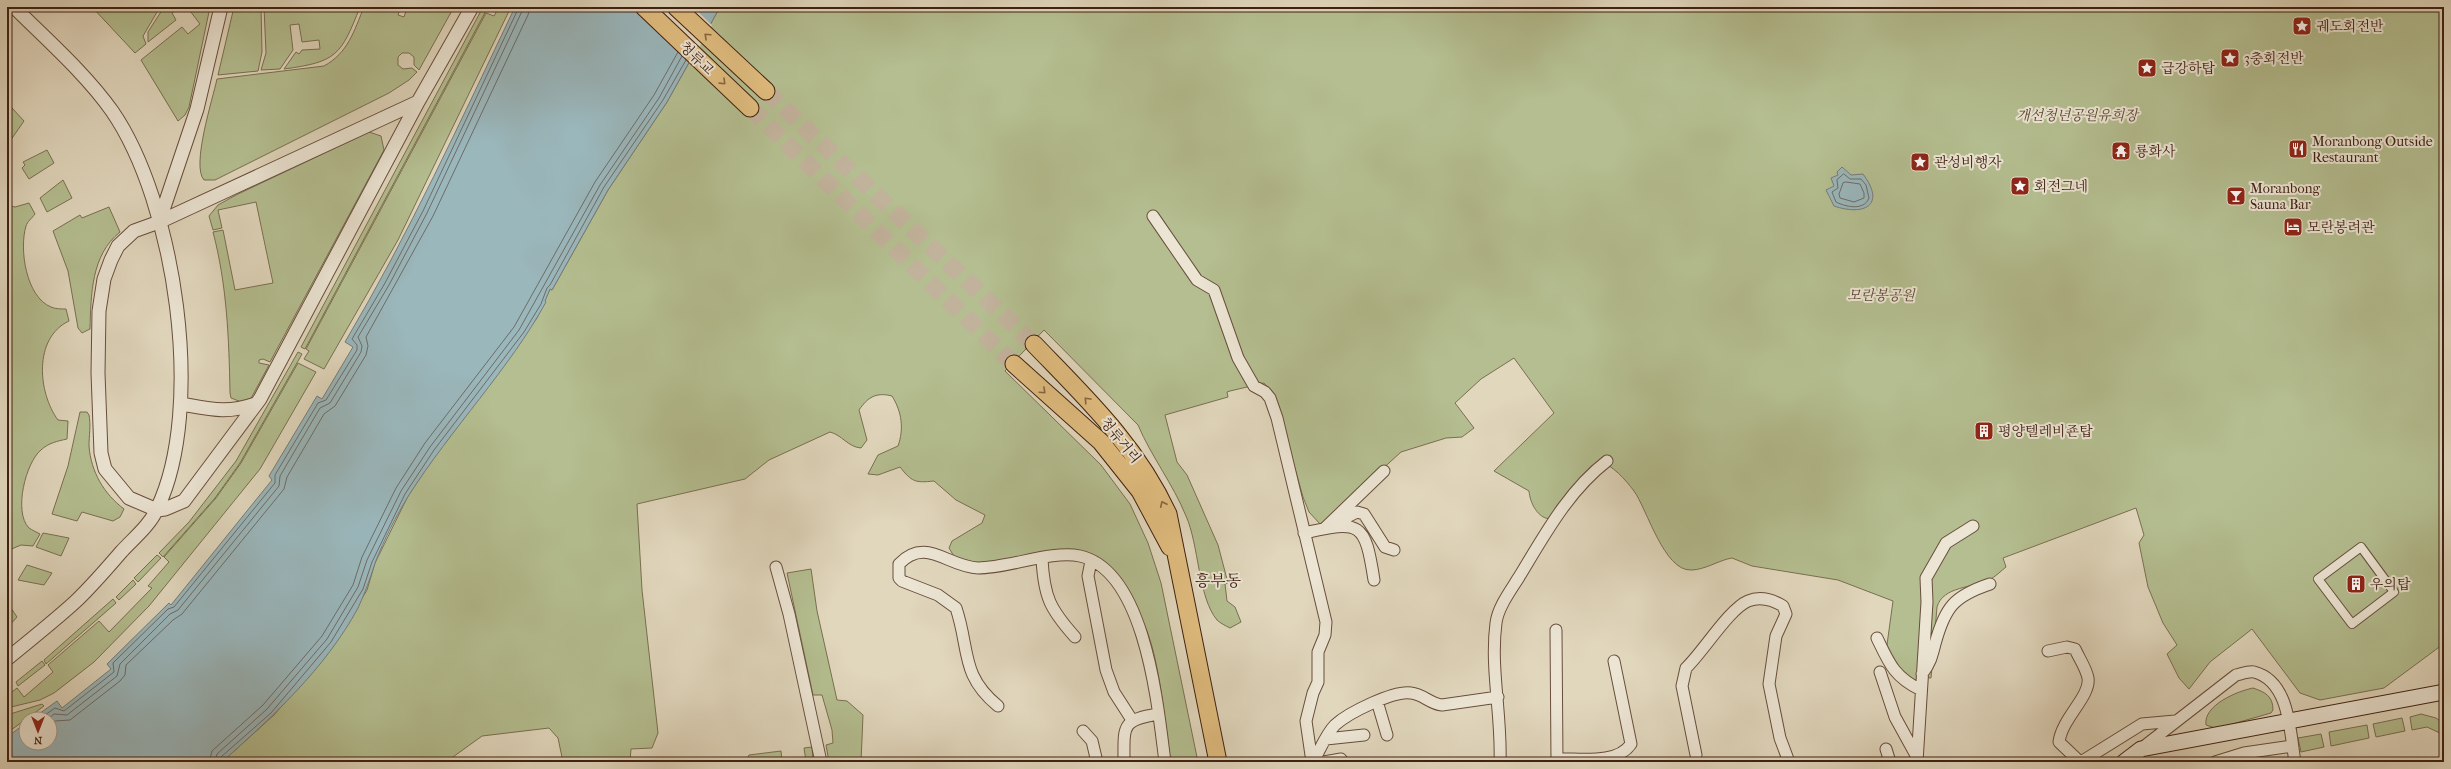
<svg xmlns="http://www.w3.org/2000/svg" width="2451" height="769" font-family="'IM FELL French Canon','Noto Serif KR',serif">
<style>
.green{fill:#b4be90;stroke:#7a6f51}
.water{fill:#9ab7bc;stroke:#767b78}
.pier{fill:#e1d7bd}
.lines{fill:none;stroke-linecap:round;stroke-linejoin:round}
.shore{stroke:#6d6c67;stroke-width:1}
.primary-tunnel{stroke:#c1b29b;stroke-width:17;stroke-dasharray:17 8;stroke-linecap:butt}
.pedestrian-casing{stroke:#684e3d;stroke-width:10}
.minor-casing{stroke:#684e3d;stroke-width:13}
.tertiary-casing{stroke:#684e3d;stroke-width:15}
.secondary-casing{stroke:#402012;stroke-width:17}
.primary-casing{stroke:#402012;stroke-width:19}
.pedestrian{stroke:#ece5d4;stroke-width:8}
.minor{stroke:#ece5d4;stroke-width:11}
.tertiary{stroke:#ece5d4;stroke-width:13}
.secondary{stroke:#ece5d4;stroke-width:15}
.primary{stroke:#e0bc7e;stroke-width:17}
.oneway{stroke:#886643}
.labels{text-anchor:middle;stroke-width:4;stroke-linejoin:round;paint-order:stroke}
.poi-label{font-size:14px;fill:#402012;stroke:#ece5d4;text-anchor:start}
.street-label{font-size:14px;fill:#402012;stroke:#ece5d4}
.park-label{font-size:14px;font-style:italic;fill:#5d4832;stroke:#ece5d4}
.quarter-label{font-size:16px;fill:#402012;stroke:#ece5d4}
</style>
<rect width="100%" height="100%" fill="#e1d7bd"/>
<filter id="stains"><feTurbulence type="fractalNoise" baseFrequency=".005" numOctaves="4"/><feColorMatrix values="0 0 0 0 .2 0 0 0 0 .09 0 0 0 0 .02 0 0 0 .5 -.17"/></filter>
<radialGradient id="worn" r=".72"><stop offset=".6" stop-color="#630" stop-opacity="0"/><stop offset="1" stop-color="#630" stop-opacity=".3"/></radialGradient>
<path class="green" d="M92,7h68l-17,29 3,8 -11,9z
M164,7h16l-8,6 4,7 -28,22v-10z
M187,7h23l-21,100 -4,8 -7,6 -37,-61 41,-33 6,7 12,-10z
M234,7h27l1,45 -4,19 -40,4z
M264,7h96c-19,48 -23,55 -76,62l12,-17 3,2 3,-4 18,-1 -1,-9 -17,2 -3,-18 -9,1 3,25 -13,19 -19,1 5,-17z
M364,7h40l-1,3 -3,-1 -2,6 6,2 3,-9 3,1 1,-2h8l-1,2 6,2 1,-4h29l-35,63 -5,-5v-8l-5,-4h-7l-4,4v8l5,4 9,-1 5,4 -8,8 -20,13 -174,87h-11c-13,-14 9,-82 13,-101l107,-13c24,-13 30,-35 40,-59z
M483,7h5l-183,342 -4,-2z
M499,7h12l-113,233 -74,129 -20,-10 5,-8 -3,-2 180,-336 8,3z
M720,7h1724v634l-2,4 -58,43 -64,12 -20,-7 -48,-64 -42,33 -21,27 -10,-11 -12,-24 10,-9 -14,-22 -15,-36 -9,-44 5,-8 -8,-27 -133,50 3,9c-5,4 -11,10 -17,13 -16,8 -46,6 -52,27l-6,71 -12,-1 -1,4 -7,2 -25,-31 7,-51 -55,-21 -86,-14 -20,-8c-13,2 -27,12 -41,12 -27,1 -44,-61 -57,-79 -9,-12 -21,-25 -34,-30l-49,58c-13,0 -21,-16 -22,-28l-35,-20 60,-58 -40,-55 -33,21 -26,24 19,25 -12,9 -16,1 -45,14 -80,73 -12,-13 -6,-15 -29,-102 -10,-12 -34,8 -3,1 1,5 -63,18 12,47 10,13 31,70 10,38 -3,1 2,17 8,6 6,15 -11,6c-4,-2 -10,-5 -13,-8 -19,-23 -18,-75 -31,-104 -13,-32 -35,-60 -48,-91l-94,-95 -39,41 96,94 29,39 18,39 13,40 37,179h-28c-6,-41 -10,-117 -33,-151 -13,-19 -29,-36 -44,-54l-75,1 -40,5 -23,-5 -6,-10 3,-7 30,-18 3,-8 -29,-15 -22,-19c-19,2 -22,1 -34,-14l-22,8 -10,-1 10,-19 20,-9c6,-17 4,-34 -6,-50 -16,-4 -24,1 -33,14l8,30 -6,8c-13,-1 -19,-13 -31,-16l-61,28 -24,19 -108,25 5,86 16,143 -6,15 -21,1 -1,13h-67l-5,-24 -9,-10 -67,8 -36,26h-224l52,-47 60,-70 33,-55 8,-27 33,-67 29,-44 100,-134 13,-29 2,1 56,-100 59,-88z
M12,108l12,13 -16,23 -1,-30z
M369,132l12,4 3,14 -114,212 -7,-3 -4,1v3l10,2 -20,37 -5,1 -13,-5 -1,-5c-1,-54 -3,-108 -17,-161l10,-2 12,60 38,-7 -17,-81 -38,8 4,18 -9,2 -4,-14 9,-11 18,-10z
M47,150l7,13 -25,16 -7,-11 3,-3 -2,-3z
M63,180l9,18 -25,14 -7,-14z
M29,203l6,11c-3,4 -8,8 -9,12 -7,23 0,71 25,81 4,2 11,2 15,2l3,12c-36,17 -31,72 -11,99l10,1 -1,18c-9,2 -19,4 -26,11 -15,12 -28,62 -12,78 3,2 7,4 11,6l-7,12 -12,-1 -14,6v-346l8,2z
M109,207l11,25c-29,23 -29,63 -30,97l-8,4 -4,-5 -10,-57 -15,-40 27,-16 2,3z
M298,352l4,2 -62,109 -25,35 -52,59 -4,-4 30,-31 47,-61z
M298,363l18,9 -56,97 -111,137 -55,56 -40,31 -14,7 -33,8v-12l10,-8 7,9 29,-25 -5,-7 51,-44 10,11 43,-44 -4,-2 21,-24 -5,-5 52,-59 25,-35z
M80,412h7l2,3c2,10 0,21 0,31 2,26 15,48 35,63l-4,8 -7,4 -31,-9 -5,9 -25,-7 16,-48z
M43,533l26,5 -8,18 -25,-9z
M157,555l4,3 -23,24 -4,-4z
M27,565l25,8 -8,12 -26,-5z
M811,569l6,42 20,89 10,1 16,14 -2,47h-32l-3,-17 7,-2 -1,-13 -10,-35h-9l-26,-122z
M133,580l3,4 -17,16 -3,-3z
M113,599l3,4 -70,61 -2,-4z
M7,602l10,15 -8,9 -2,-1z
M42,661l3,4 -27,21 -2,-4z
M2253,688c12,4 20,8 20,22l-2,3 -49,14 -7,1 -9,-3c-3,-20 32,-34 47,-37z
M42,704l2,2 -37,27v-18z
M2421,714l15,4 8,6v11l-17,-8 -15,3 -2,-13z
M2402,718l3,13 -29,6 -3,-13z
M2367,725l2,13 -38,8 -2,-14z
M2321,734l3,13 -23,5 -3,-14z
M812,747l1,13 -7,1 -2,-13z
M781,751l1,11h-37l4,-7z"/>
<path class="water" d="M515,7h205l-53,95 -59,88 -56,100 -2,-1 -5,12 1,1c-36,66 -95,127 -137,193 -13,21 -25,45 -34,68 -5,16 -10,30 -17,45 -33,61 -86,109 -136,154h-215v-25l19,-14v20h24v-24h-18l25,-18 5,7 49,-39 -4,-5 62,-61 2,2 101,-125 -3,-4 48,-80 5,3 31,-52 -8,-5c64,-108 116,-222 170,-335z
M1842,167l9,8 12,-1c24,32 0,42 -29,32l-8,-16 8,-4 -3,-8 7,-3 -1,-3z"/>
<path class="pier" d="M631,7h62l19,18 -22,39z"/>
<g class="lines">
<path class="shore" d="M1844,174l6,5h11l5,6 3,13c-5,13 -23,9 -33,4l-4,-10 6,-4 -1,-8z
M1846,182l14,2 4,9v5l-10,4 -14,-4 -1,-4 4,-11z
M39,719l16,-11 9,3 50,-39 -1,-9 55,-54 6,-2 101,-124v-8l43,-72 8,-3 31,-50v-5l-5,-6 33,-56 38,-72 96,-204
M48,719l6,-5 13,1 50,-39 3,-12 50,-50 8,-4 101,-124 1,-10 40,-68 10,-5 31,-51 1,-6 -4,-9 31,-52 38,-72 97,-206
M50,725l5,-4 15,-1 50,-39 5,-6 1,-10 47,-45 9,-6 102,-125 3,-12 37,-63 11,-8 31,-51 2,-9 -2,-9 67,-121 95,-201 2,-8
M209,762l3,-11 51,-46 59,-69 31,-51 9,-28 34,-69 29,-45 89,-116 81,-145 59,-87 24,-43
M215,762l2,-8 50,-45 60,-70 31,-52 9,-27 34,-69 29,-44 89,-117 81,-145 59,-87 23,-42
M220,762l1,-5 50,-44 60,-71 32,-53 9,-27 33,-68 29,-44 90,-118 17,-28 6,-16 3,-3 54,-98 59,-87 23,-40"/>
<path class="primary-tunnel" d="M766,91l268,253
M750,108l264,256"/>
<g class="pedestrian-casing">
<path id="pedestrian" d="M2361,547l33,45 -42,32 -34,-45z"/>
</g>
<g class="minor-casing">
<path id="minor" d="M1153,216l44,64 17,10 24,68 16,28 11,6 5,6 7,20 49,204 -1,13 -7,17v30l-5,11 -7,28 6,41
M1340,525l9,-9 8,-4 7,2 21,33 9,3
M1325,528l59,-57
M1304,533c57,-13 61,-11 70,47
M1042,559c2,38 8,50 33,78
M1091,561l-3,15 18,94 8,22 18,28
M776,567l13,47 32,148
M1556,630l1,132
M1877,638c12,25 17,39 44,52
M2048,651l19,-4 8,2c4,9 11,19 13,29 3,18 -26,40 -29,64l21,20
M1880,672l15,45 22,40
M1922,674c8,-10 10,-18 13,-30 10,-37 19,-48 55,-60
M1377,701l10,34
M998,706c-38,-31 -28,-57 -42,-98l-18,-13 -36,-14 -3,-3v-14c27,-28 49,3 79,4 31,0 73,-18 102,-12 66,15 78,152 85,206
M1083,731l9,10 5,21
M1326,739l38,-4
M2142,748l94,-73c5,-1 13,-4 18,-3 36,9 36,61 41,90
M1886,749l4,13
M1696,755l-14,-69 4,-18c17,-16 43,-59 62,-67 12,-5 25,-1 35,5l3,8 -10,22 -7,48 11,54 9,24
M1557,759c22,-1 60,6 74,-15l-17,-83
M1124,762c0,-36 -3,-42 34,-48
M1313,762c7,-12 13,-28 22,-37 13,-12 59,-35 76,-32 12,1 19,11 31,12l56,-8
M1324,762l17,-3
M1500,762c2,-46 -10,-93 -4,-139 2,-16 15,-33 23,-46 25,-41 49,-86 88,-116
M1917,762l10,-160 -1,-24 20,-35 27,-17
M2081,762l61,-38 33,-3
M2215,762l29,-9 48,-7"/>
</g>
<g class="tertiary-casing">
<path id="tertiary" d="M418,102l-158,297 -76,102 -19,8 -8,1 -28,-12 -24,-29 -4,-16 -3,-80 1,-62 5,-32 7,-19 7,-14 16,-15 25,-9 259,-120 54,-95
M159,222l38,-113 24,-102
M181,404c29,5 46,10 74,0
M7,659c23,-19 46,-37 68,-57 17,-16 32,-34 47,-51 12,-13 28,-26 35,-42 49,-101 18,-307 -45,-398 -27,-38 -65,-71 -98,-104"/>
</g>
<g class="secondary-casing">
<path id="secondary" d="M2124,762l17,-13 303,-57"/>
</g>
<g class="primary-casing">
<path id="primary" d="M644,7l106,101
M676,7l90,84
M1034,344c52,54 102,101 134,170l50,248
M1014,364l87,78 39,49 30,56"/>
</g>
<use href="#pedestrian" class="pedestrian"/>
<use href="#minor" class="minor"/>
<use href="#tertiary" class="tertiary"/>
<use href="#secondary" class="secondary"/>
<use href="#primary" class="primary"/>
</g>
<defs><path id="oneway-chevron" d="M-2-3.5L2.5 0L-2 3.5" fill="none" stroke-width="1.6" stroke-linecap="round" stroke-linejoin="round"/></defs>
<g class="oneway">
<use href="#oneway-chevron" transform="translate(707 36) rotate(-137)"/>
<use href="#oneway-chevron" transform="translate(723 82) rotate(44)"/>
<use href="#oneway-chevron" transform="translate(1043 391) rotate(43)"/>
<use href="#oneway-chevron" transform="translate(1087 400) rotate(-133)"/>
<use href="#oneway-chevron" transform="translate(1163 504) rotate(-115)"/>
</g>
<defs>
<g id="sight-square" transform="scale(1)"><rect x="-9" y="-9" width="18" height="18" rx="4" fill="#8f2418" stroke="#ece5d4"/><path d="M0-6L1.8-2.2L6-1.7L2.9 1.2L3.7 5.4L0 3.3L-3.7 5.4L-2.9 1.2L-6-1.7L-1.8-2.2Z" fill="#fff"/></g>
<g id="restaurant-square" transform="scale(1)"><rect x="-9" y="-9" width="18" height="18" rx="4" fill="#8f2418" stroke="#ece5d4"/><path d="M-5-6h1v4h1v-4h1v4h1v-4h1v5L-1.5 .5V6h-2V.5L-5-1ZM5-6V6H3V1.5H1.5Q1.5-4 5-6Z" fill="#fff"/></g>
<g id="temple-square" transform="scale(1)"><rect x="-9" y="-9" width="18" height="18" rx="4" fill="#8f2418" stroke="#ece5d4"/><path d="M0-6L5-2H3V0L6.5 2.5H4V6H1.5V3h-3V6H-4V2.5H-6.5L-3 0V-2H-5Z" fill="#fff"/></g>
<g id="bar-square" transform="scale(1)"><rect x="-9" y="-9" width="18" height="18" rx="4" fill="#8f2418" stroke="#ece5d4"/><path d="M-6-5H6L.8 .8V4.5H3.5V6h-7V4.5H-.8V.8Z" fill="#fff"/></g>
<g id="hotel-square" transform="scale(1)"><rect x="-9" y="-9" width="18" height="18" rx="4" fill="#8f2418" stroke="#ece5d4"/><path d="M-6-4.5h1.5V1H6V5H4.5V3h-9V5H-6ZM-4 0a1.8 1.8 0 1 1 3.6 0ZM.5 0V-2.5h3Q6-2.5 6 0Z" fill="#fff"/></g>
<g id="building-square" transform="scale(1)"><rect x="-9" y="-9" width="18" height="18" rx="4" fill="#8f2418" stroke="#ece5d4"/><path d="M-4-6H4V6H1V3H-1V6H-4ZM-2.5-4.3h1.7v1.8h-1.7ZM.8-4.3h1.7v1.8H.8ZM-2.5-1h1.7V.8h-1.7ZM.8-1h1.7V.8H.8Z" fill="#fff"/></g>
</defs>
<g fill-rule="evenodd">
<use href="#sight-square" x="2302" y="26"/>
<use href="#sight-square" x="2230" y="58"/>
<use href="#sight-square" x="2147" y="68"/>
<use href="#restaurant-square" x="2298" y="149"/>
<use href="#temple-square" x="2121" y="151"/>
<use href="#sight-square" x="1920" y="162"/>
<use href="#sight-square" x="2020" y="186"/>
<use href="#bar-square" x="2236" y="196"/>
<use href="#hotel-square" x="2293" y="227"/>
<use href="#building-square" x="1984" y="431"/>
<use href="#building-square" x="2356" y="584"/>
</g>
<g class="labels">
<g class="poi-label">
<text x="2316" y="31">궤도회전반</text>
<text x="2244" y="63">3충회전반</text>
<text x="2161" y="73">급강하탑</text>
<text x="2312" y="146">Moranbong Outside<tspan x="2312" dy="16">Restaurant</tspan></text>
<text x="2135" y="156">룡화사</text>
<text x="1934" y="167">관성비행자</text>
<text x="2034" y="191">회전그네</text>
<text x="2250" y="193">Moranbong<tspan x="2250" dy="16">Sauna Bar</tspan></text>
<text x="2307" y="232">모란봉려관</text>
<text x="1998" y="436">평양텔레비죤탑</text>
<text x="2370" y="589">우의탑</text>
</g>
<g class="street-label">
<text transform="translate(697 58) rotate(44)" y="5">청류교</text>
<text transform="translate(1121 440) rotate(51)" y="5">청류거리</text>
</g>
<g class="park-label">
<text x="2077" y="120">개선청년공원유희장</text>
<text x="1881" y="300">모란봉공원</text>
</g>
<g class="quarter-label">
<text x="1218" y="586">흥부동</text>
</g>
</g>
<rect width="2451" height="769" fill="none" stroke="#e1d7bd" stroke-width="24"/>
<rect x="8" y="8" width="2435" height="753" fill="none" stroke="#402012" stroke-width="2"/>
<rect x="12" y="12" width="2427" height="745" fill="none" stroke="#402012"/>
<g transform="translate(38 731) rotate(180)"><circle r="19" fill="#ece5d4" stroke="#a79686"/>
<path d="M0-3L7 15L0 10L-7 15Z" fill="#8f2418"/>
<text y="-6" font-size="11" font-weight="bold" text-anchor="middle" fill="#402012">N</text>
</g>
<rect width="100%" height="100%" filter="url(#stains)"/>
<rect width="100%" height="100%" fill="url(#worn)"/>
</svg>
